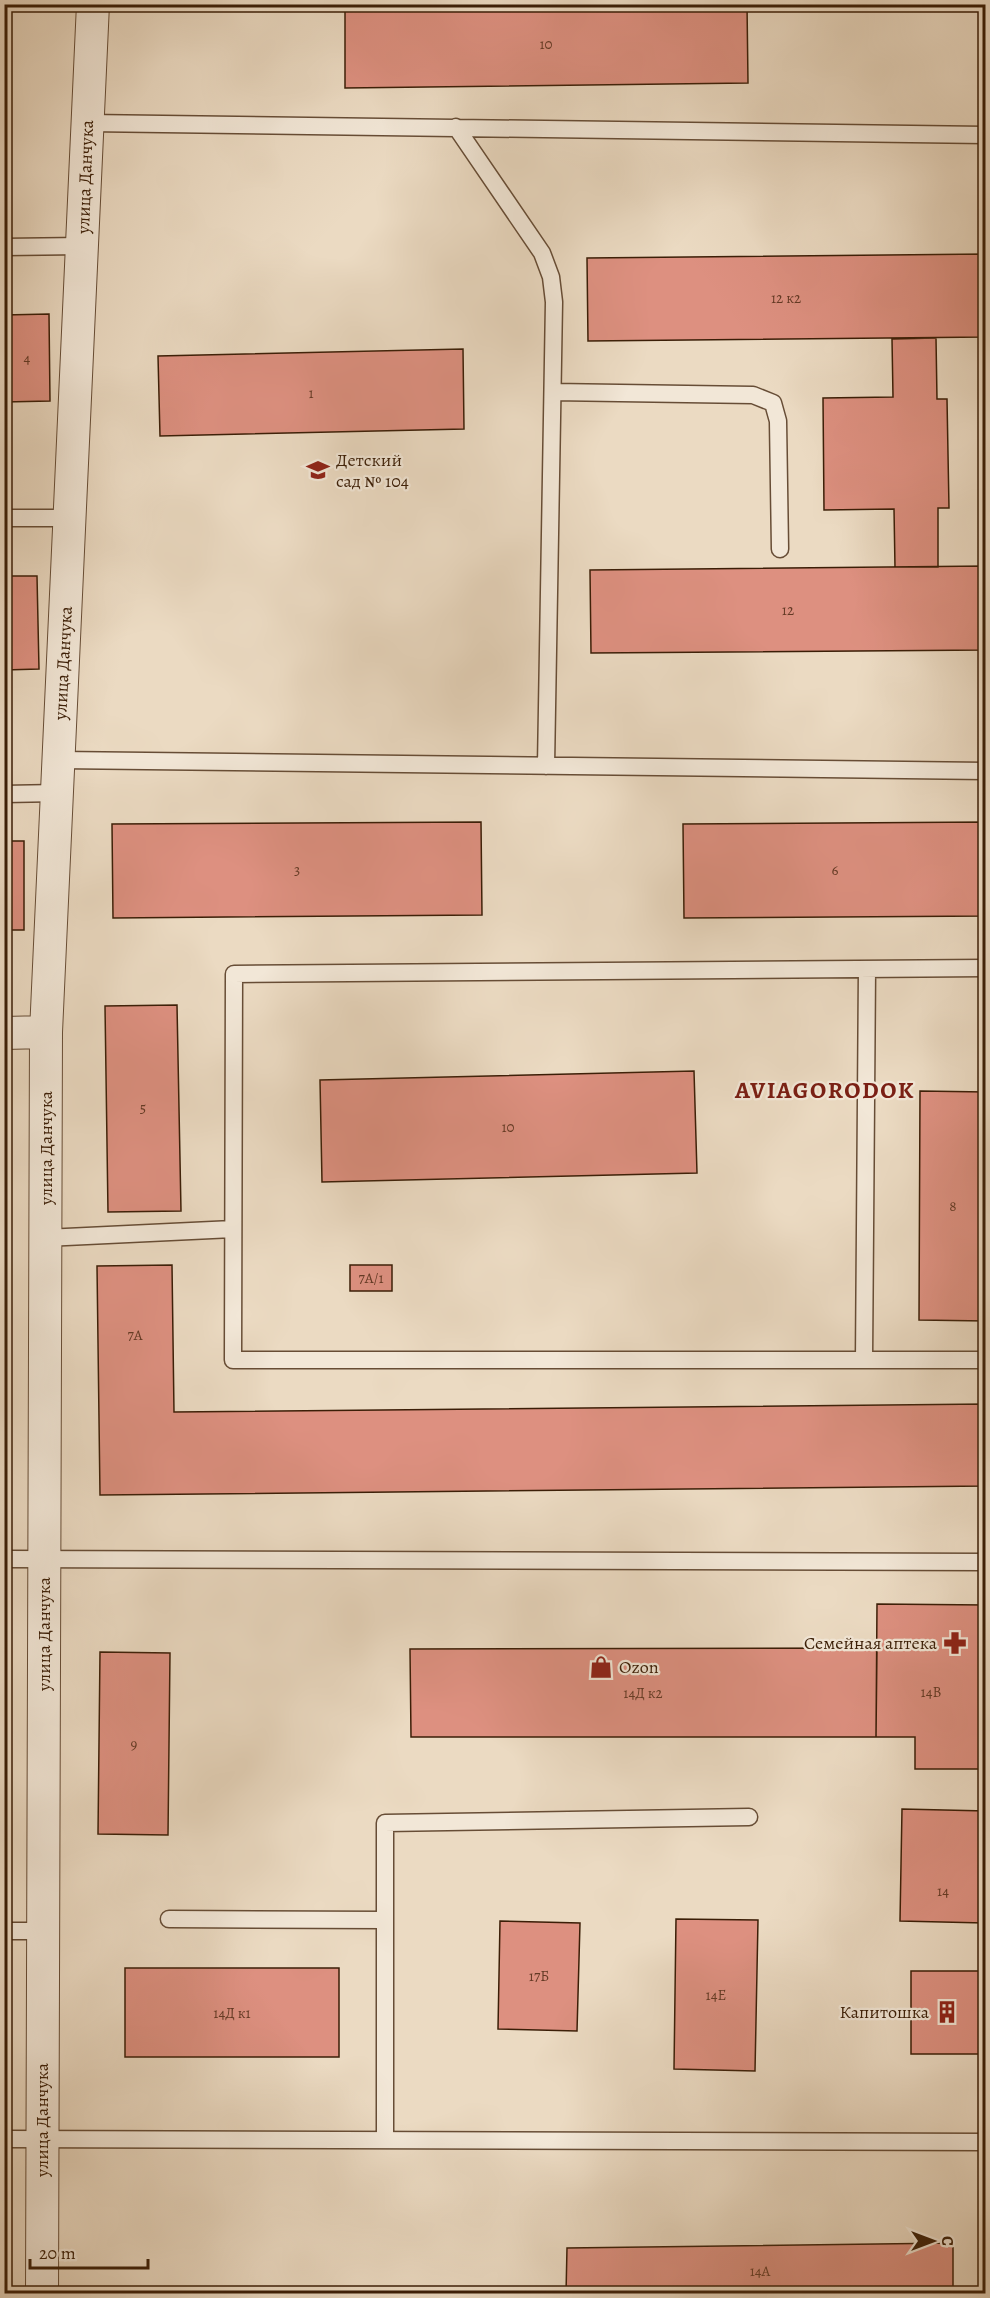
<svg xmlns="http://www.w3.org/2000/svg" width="990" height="2298" font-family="Alegreya,serif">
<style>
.building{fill:#dd9080;stroke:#3b1e07;stroke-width:1.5}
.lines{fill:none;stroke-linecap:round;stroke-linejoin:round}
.lane-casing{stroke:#674d36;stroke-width:19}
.street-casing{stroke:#674d36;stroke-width:34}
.lane{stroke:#f2e7d7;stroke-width:16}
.street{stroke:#f2e7d7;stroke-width:32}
.labels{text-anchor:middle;stroke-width:4.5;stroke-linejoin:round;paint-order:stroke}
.number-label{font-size:15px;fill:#643a25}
.street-label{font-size:18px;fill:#3b1e07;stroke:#f2e7d7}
.poi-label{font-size:18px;fill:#3b1e07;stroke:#f2e7d7;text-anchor:start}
.district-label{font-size:24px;font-weight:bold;letter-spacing:1.5px;fill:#7a1f14;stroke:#f2e7d7}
</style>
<rect width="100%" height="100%" fill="#ebdac2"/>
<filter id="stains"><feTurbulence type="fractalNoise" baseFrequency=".00333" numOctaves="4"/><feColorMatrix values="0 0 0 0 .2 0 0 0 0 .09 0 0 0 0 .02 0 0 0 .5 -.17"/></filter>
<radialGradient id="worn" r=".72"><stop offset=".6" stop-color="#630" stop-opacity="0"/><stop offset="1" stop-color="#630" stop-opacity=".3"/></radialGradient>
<path class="building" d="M345,4h402l1,79 -403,5z
M986,254v83l-398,4 -1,-83z
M49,314l1,87 -46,1v-87z
M936,338l1,61h10l2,109h-11v59h-43l-1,-58 -70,1 -1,-112 70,-1 -1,-58z
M463,349l1,80 -304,7 -2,-80z
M986,566v84l-395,3 -1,-83z
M4,576h33l2,93 -35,1z
M481,822l1,93 -369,3 -1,-94z
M986,822v94l-302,2 -1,-94z
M4,841h20v89h-20z
M177,1005l4,206 -73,1 -3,-206z
M694,1071l3,102 -375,9 -2,-102z
M920,1091l66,1v229l-67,-1z
M172,1265l2,147 812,-8v82l-886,9 -3,-229z
M350,1265h42v26h-42z
M877,1604l109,1v164h-71v-32h-39z
M877,1648l-1,89h-465l-1,-88z
M100,1652l70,1 -2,182 -70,-1z
M902,1809l84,2 -2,112 -84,-2z
M676,1919l82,1 -3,151 -81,-2z
M500,1921l80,2 -3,108 -79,-2z
M125,1968h214v89h-214z
M911,1971h73v83h-73z
M953,2243v51h-387l1,-46z"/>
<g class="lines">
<g class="lane-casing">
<path id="lane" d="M88,123l897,12
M456,127l86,126 9,24 3,25 -8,464
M4,247l78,-1
M553,392l200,3 20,8 5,18 2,128
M4,518h66
M59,760l927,11
M4,794l54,-1
M986,968l-752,6 -1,386h753
M45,1238l188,-9
M864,1360l3,-391
M4,1559l982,3
M169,1919l216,1
M4,1931h39
M4,2139l982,3
M385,2140v-317l364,-6"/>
</g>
<g class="street-casing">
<path id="street" d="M4,1033l42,-1
M42,2294l4,-1262 47,-1028"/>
</g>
<use href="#lane" class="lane"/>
<use href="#street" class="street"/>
</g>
<defs>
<g id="school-bare" transform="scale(1.8)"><path d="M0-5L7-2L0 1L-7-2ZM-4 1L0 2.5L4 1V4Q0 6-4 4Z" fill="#8f2418" stroke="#f2e7d7" stroke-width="2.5" paint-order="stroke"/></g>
<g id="pharmacy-bare" transform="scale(1.8)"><path d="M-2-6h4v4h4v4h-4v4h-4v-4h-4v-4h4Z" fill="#8f2418" stroke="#f2e7d7" stroke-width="2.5" paint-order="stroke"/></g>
<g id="shop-bare" transform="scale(1.8)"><path d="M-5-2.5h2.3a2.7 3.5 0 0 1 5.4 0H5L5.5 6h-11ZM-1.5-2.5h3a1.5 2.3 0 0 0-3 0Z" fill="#8f2418" stroke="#f2e7d7" stroke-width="2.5" paint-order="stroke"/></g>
<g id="building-bare" transform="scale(1.8)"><path d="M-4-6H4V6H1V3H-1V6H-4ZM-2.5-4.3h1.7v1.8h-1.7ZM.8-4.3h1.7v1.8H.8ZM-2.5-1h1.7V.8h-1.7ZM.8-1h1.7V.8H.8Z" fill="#8f2418" stroke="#f2e7d7" stroke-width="2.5" paint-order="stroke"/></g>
</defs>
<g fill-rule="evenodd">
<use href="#school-bare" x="318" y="470"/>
<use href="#pharmacy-bare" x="955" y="1643"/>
<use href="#shop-bare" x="601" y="1667"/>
<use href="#building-bare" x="947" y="2012"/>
</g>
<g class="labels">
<g class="number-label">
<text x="546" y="49">10</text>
<text x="786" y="303">12 к2</text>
<text x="27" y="363">4</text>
<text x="311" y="398">1</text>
<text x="788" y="615">12</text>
<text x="297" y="875">3</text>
<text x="835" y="875">6</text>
<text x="143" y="1113">5</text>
<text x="508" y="1132">10</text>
<text x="953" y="1211">8</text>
<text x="371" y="1283">7А/1</text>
<text x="135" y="1340">7А</text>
<text x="931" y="1697">14В</text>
<text x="643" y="1698">14Д к2</text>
<text x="134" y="1749">9</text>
<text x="943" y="1896">14</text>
<text x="539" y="1981">17Б</text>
<text x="716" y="2000">14Е</text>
<text x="232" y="2018">14Д к1</text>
<text x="760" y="2276">14А</text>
</g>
<g class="street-label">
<text transform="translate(85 177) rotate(-88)" y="6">улица Данчука</text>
<text transform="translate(63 663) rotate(-87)" y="6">улица Данчука</text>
<text transform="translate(46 1148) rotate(-90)" y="6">улица Данчука</text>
<text transform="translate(44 1634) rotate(-90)" y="6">улица Данчука</text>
<text transform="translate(42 2120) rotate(-90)" y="6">улица Данчука</text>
</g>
<g class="poi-label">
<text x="336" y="466">Детский<tspan x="336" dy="21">сад № 104</tspan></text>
<text x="937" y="1649" text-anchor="end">Семейная аптека</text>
<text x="619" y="1673">Ozon</text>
<text x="929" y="2018" text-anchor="end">Капитошка</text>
</g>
<g class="district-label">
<text x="825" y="1098">AVIAGORODOK</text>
</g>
</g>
<rect width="990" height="2298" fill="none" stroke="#ebdac2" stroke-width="24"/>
<rect x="6" y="6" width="978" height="2286" fill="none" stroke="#3b1e07" stroke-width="3"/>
<rect x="12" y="12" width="966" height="2274" fill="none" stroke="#3b1e07" stroke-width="1.5"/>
<g transform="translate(933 2241) rotate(90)" stroke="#f2e7d7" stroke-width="4.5" paint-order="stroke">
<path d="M0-4.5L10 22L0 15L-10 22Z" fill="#3b1e07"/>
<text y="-9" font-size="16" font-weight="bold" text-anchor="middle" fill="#3b1e07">С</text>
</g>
<path d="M30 2259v9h118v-9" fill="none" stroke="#3b1e07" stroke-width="3"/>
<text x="39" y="2259" font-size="18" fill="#3b1e07" stroke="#f2e7d7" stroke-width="4.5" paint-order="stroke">20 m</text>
<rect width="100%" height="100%" filter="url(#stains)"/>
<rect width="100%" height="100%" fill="url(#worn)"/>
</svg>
